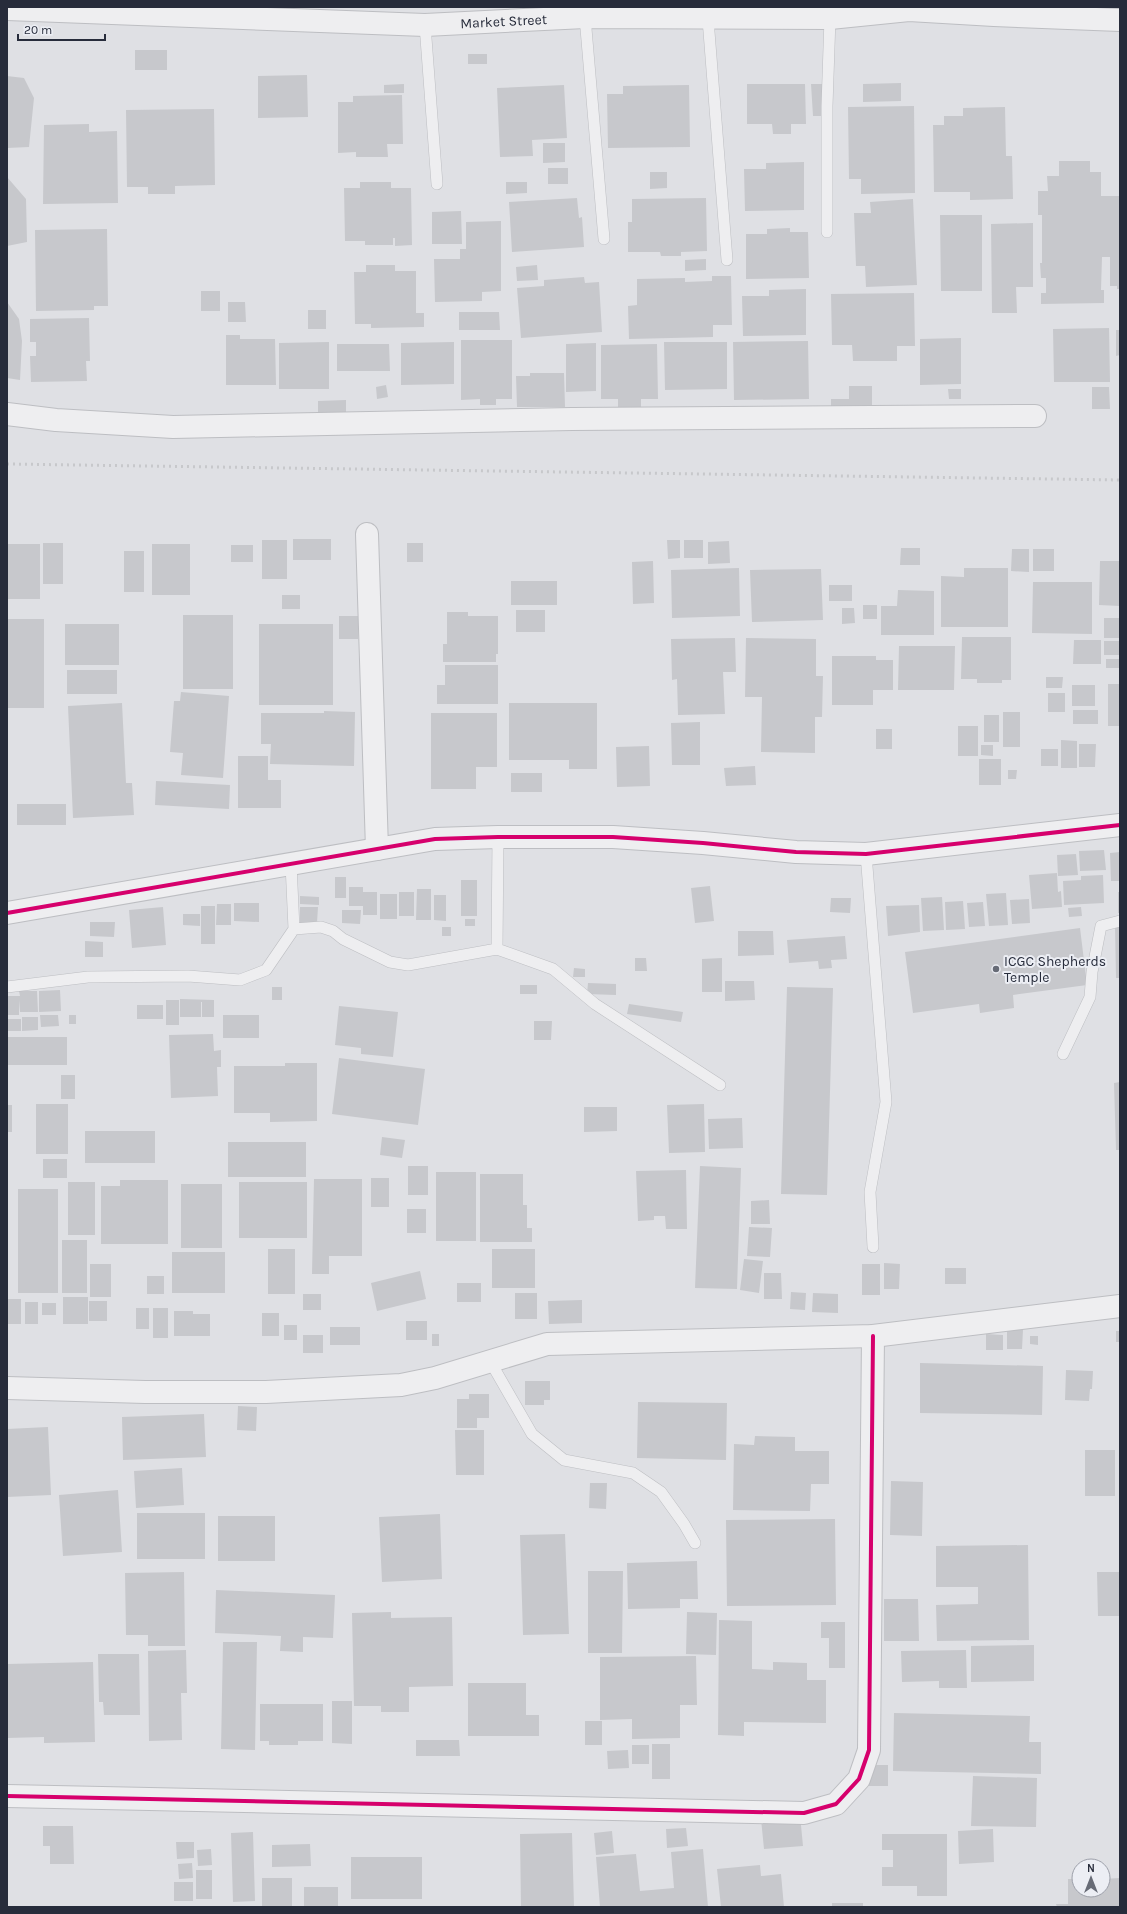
<svg xmlns="http://www.w3.org/2000/svg" width="1127" height="1914" font-family="Karla,sans-serif">
<style>
.building{fill:#c7c8cc}
.lines{fill:none;stroke-linecap:round;stroke-linejoin:round}
.service-casing{stroke:#bdbec2;stroke-width:12}
.minor-casing{stroke:#bdbec2;stroke-width:24}
.service{stroke:#eeeef0;stroke-width:11}
.minor{stroke:#eeeef0;stroke-width:22}
.rail{stroke:#c7c8cb;stroke-width:3;stroke-dasharray:2 4;stroke-linecap:butt}
.cycleway-casing{stroke:#eceef4;stroke-width:6}
.cycleway{stroke:#d6006c;stroke-width:4}
.poi-dot{fill:#676b76;stroke:#eceef4;stroke-width:1.5}
.labels{text-anchor:middle;stroke-width:4;stroke-linejoin:round;paint-order:stroke}
.street-label{font-size:14px;fill:#272c3b;stroke:#eceef4}
.poi-label{font-size:14px;fill:#272c3b;stroke:#eceef4;text-anchor:start}
</style>
<rect width="100%" height="100%" fill="#dfe0e4"/>
<path class="building" d="M135,50h32v20h-32z
M468,54h19v10h-19z
M307,75l1,42 -50,1v-42z
M7,76l17,2 10,20 -5,49 -22,1z
M901,83v18l-38,1v-18z
M404,84v9h-20v-8z
M747,84h58l1,40h-15v10h-18l-1,-10h-25z
M811,84h11l1,32h-10z
M564,85l3,53 -35,2 1,16 -33,1 -3,-69z
M689,85l1,62 -82,1 -1,-54h16v-8z
M402,95l1,49h-16l1,13h-32v-5l-18,1v-51h15v-6z
M914,106l1,87 -54,1v-15h-12l-1,-72z
M1005,107l1,49h6l1,43 -43,1v-8h-36l-1,-67h11v-9h19v-8z
M214,109l1,76 -40,1v8h-27v-7h-21l-1,-77z
M89,124v8l28,-1 1,72 -75,1 1,-79z
M543,143h22v19l-22,1z
M1059,161h31v11h11v24h19v93h-3v-3h-7v-29h-8l-1,33h3v13l-63,1v-11h5v-15h-5l-1,-15h2v-48h-4v-24h10l-1,-15h12z
M804,162v48l-59,1 -1,-42h22v-6z
M548,168h20v16h-20z
M650,172h17v16l-17,1z
M7,177l19,22 1,43 -20,4z
M360,182h31v6h20l1,57 -17,1v-8h-2v7h-28v-4h-20l-1,-53h16z
M506,182h21v11l-21,1z
M577,198l2,20 3,-1 2,30 -72,5 -3,-50z
M706,198l1,53 -26,1v4h-20l-1,-4h-32v-30h4v-23z
M913,199l4,86 -51,2 -1,-21h-9l-2,-53h17l-1,-11z
M461,211l1,33h-30v-32z
M940,215h42v76h-41z
M501,221v70l-19,1v9l-47,1 -1,-43h26v-10h6v-27z
M1033,223v64h-17l1,26h-25l-1,-89z
M790,228v4h18l1,46 -63,1v-45h21v-5z
M107,229l1,77h-14v4l-58,1 -1,-81z
M706,259v11l-21,1v-11z
M366,265h29v6h21v42h8v14l-53,1v-4h-16l-1,-52h12z
M537,265l1,15 -21,1 -1,-14z
M712,276h19l1,49h-19v12l-84,2 -1,-33 9,-1v-26l48,-1v4l27,-1z
M584,277l1,6 14,-1 3,50 -81,6 -4,-50 27,-2v-6z
M806,289v46l-63,1 -1,-40h27v-6z
M201,291h19v20h-19z
M914,293l1,53h-18v15h-44l-1,-16h-20l-1,-51z
M7,302l12,17 3,22 -2,39 -13,-2z
M228,302h17l1,20h-18z
M308,310h18v19h-18z
M459,312h40l1,18h-41z
M89,318l1,43h-4l1,20 -56,1 -1,-26h6v-14h-6v-23z
M1109,328l1,54h-56l-1,-53z
M1116,330h4v25l-4,1z
M226,335h14v4h35l1,46h-50z
M961,338v46l-41,1v-46z
M461,340h51v59h-16v6h-16v-6l-19,1z
M808,341l1,58 -75,1 -1,-58z
M329,342v47h-50v-46z
M454,342v42l-53,1v-42z
M664,342h63v47l-62,1z
M596,343v48l-30,1v-48z
M337,344h52l1,27h-53z
M657,344l1,55h-17v8l-23,1v-9h-17v-54z
M530,373h34l1,34h-48l-1,-31h14z
M386,385l2,12 -11,2 -1,-12z
M849,386h23v22h-41v-9h18z
M1092,387h17l1,22h-18z
M948,389h13v10h-12z
M346,400v15l-28,1v-15z
M293,539h38v21h-38z
M262,540h25v39h-25z
M667,540h13v18l-12,1z
M684,540h19v18h-19z
M729,541l1,22 -22,1v-22z
M43,543h20v41h-20z
M407,543h16v19h-16z
M7,544h33v55h-33z
M152,544h38v51h-38z
M231,545h22v17h-22z
M901,548h19v17h-20z
M1012,549h17v23l-18,-1z
M1033,549h21v22h-21z
M124,551h20v41h-20z
M653,561l1,42 -21,1 -1,-42z
M1100,561h20v45l-21,-1z
M739,568l1,48 -68,2 -1,-48z
M964,568h44v59h-67v-51l23,1z
M821,569l2,51 -71,2 -2,-52z
M511,581h46v24h-46z
M1033,582h59v52l-60,-1z
M829,585h23v16h-23z
M898,590l36,1v44h-53v-29h16z
M282,595h18v14h-18z
M863,605h14v14h-14z
M842,608h12l1,15 -13,1z
M516,610h29v22h-29z
M447,612h21v4h30v38h-2v8h-53v-18h4z
M183,615h50v74h-50z
M339,616h19v23h-19z
M1104,618h16v20h-16z
M7,619h37v89h-37z
M65,624h54v41h-54z
M259,624h74v81h-74z
M962,637h49v43h-9v3h-25v-4h-16z
M735,638l1,34h-13l2,42 -47,1 -1,-36 -5,1 -1,-41z
M746,638l70,1v37h7l-1,41h-7v36l-54,-1 1,-55h-17z
M1074,640h27v24h-28z
M1104,641h16v14h-16z
M899,646h56l-1,44h-56z
M832,656h44v4h17v30h-20v15h-41z
M1106,659h14v9h-14z
M445,665h53v39h-61v-19h8z
M67,670h50v24h-50z
M1046,677h17l-1,11h-16z
M1108,684h12v42h-12z
M1072,685h23v21h-23z
M181,692l48,4 -6,82 -42,-3 2,-22 -13,-1 4,-51h6z
M1048,693h17v19h-17z
M122,703l4,80h6l2,32 -61,3 -5,-112z
M509,703h88v66h-28v-9h-60z
M1073,710h25v14h-25z
M324,711l31,1 -1,54 -84,-2 1,-20h-10v-31h63z
M1003,712h17v35h-17z
M431,713h66v54h-21v22h-45z
M984,715h15v27h-15z
M700,722v43h-28l-1,-42z
M958,726h20v30h-20z
M876,729h16v20h-16z
M1061,740l16,1v27h-16z
M1079,744h17l-1,23h-16z
M981,745h12v11l-12,-1z
M649,746l1,40 -33,1 -1,-40z
M1041,749h17v17h-17z
M238,756h30v24h13v28h-43z
M979,759h22v26h-22z
M755,766l1,19 -30,1 -2,-18z
M1008,770h9l-1,9h-8z
M511,773h31v19h-31z
M156,781l74,4 -1,24 -74,-4z
M17,804h49v21h-49z
M1104,850l2,20 -26,1 -1,-20z
M1120,852v29h-9l-1,-28z
M1076,854l2,21 -20,1 -1,-21z
M1057,873l1,19 3,-1 1,16 -30,2 -3,-34z
M1103,875l1,28 -40,2 -1,-24 18,-1v-4z
M335,877h11v21h-11z
M461,880h16v36h-16z
M710,886l4,35 -19,2 -4,-35z
M349,887h14v5h14v23h-14v-9h-14z
M417,889h14v31h-15z
M399,892h15v24h-15z
M1118,892h2v21h-2z
M1006,893l2,32 -19,1 -3,-32z
M380,894h17v25h-17z
M434,895h12v26l-12,-1z
M300,896l19,1v8l-19,-1z
M942,897l2,33 -21,1 -2,-33z
M831,898h20l-1,15 -20,-1z
M1029,899l1,24 -18,1 -2,-24z
M963,901l2,28 -19,1 -1,-28z
M983,902l2,24 -16,1 -2,-24z
M234,903h25v19l-25,-1z
M217,904h14v21h-15z
M919,905l1,27 -32,4 -2,-30z
M201,906h14v38h-14z
M163,907l3,38 -34,3 -3,-38z
M300,907h18l-1,16h-17z
M1081,907l1,9 -13,1 -1,-9z
M342,910h19l-1,14 -18,-1z
M183,914h17v12l-17,-1z
M465,919h10v7h-10z
M90,922h25l-1,15 -24,-1z
M1115,925h5v53h-4z
M442,927h9v9h-9z
M1080,928l7,57 -74,10 1,13 -34,5 -1,-9 -66,9 -8,-61z
M738,931h35l1,24 -36,1z
M845,936l2,23 -16,1 1,8 -13,1 -1,-8 -29,2 -2,-23z
M85,941l18,1v15h-18z
M635,958h11l1,13h-12z
M722,958v34h-20v-33z
M574,968l11,1v8h-12z
M725,981h29l1,19 -30,1z
M588,983l28,1v11l-29,-1z
M520,985h17v9h-17z
M272,987h10v13h-10z
M787,987l46,1 -6,207 -46,-1z
M60,990l1,21 -22,1v-21z
M19,991h18l1,21h-18l-1,-12v15h-12v-19h13z
M180,999l34,1v17h-12v-15h-1v15h-21z
M166,1000h13v25h-13z
M629,1004l54,8 -2,10 -54,-8z
M137,1005h26v14h-26z
M339,1006l59,6 -5,45 -32,-3v-6l-26,-3z
M40,1015h18l1,11 -18,1z
M69,1015h7v9h-7z
M223,1015h36v23h-36z
M22,1017h16v13l-16,1z
M7,1019h14v12h-14z
M534,1021h18l-1,19h-17z
M213,1034l1,17 7,-1v17h-4l1,29 -47,2 -2,-63z
M7,1037h60v28h-60z
M339,1058l86,11 -7,56 -86,-11z
M285,1063h32v58l-47,1v-9h-36v-47h51z
M61,1075h14v24h-14z
M1120,1082v68h-4l-2,-67z
M36,1104h32v50h-32z
M704,1104l1,48 -36,1 -2,-48z
M7,1105h5v27h-5z
M584,1107h33v24l-33,1z
M742,1118l1,30 -34,1 -1,-30z
M85,1131h70v32h-70z
M382,1137l23,3 -3,18 -22,-3z
M228,1142h78v35h-78z
M43,1159h24v19h-24z
M408,1166h20v29h-20z
M700,1166l41,2 -4,121 -42,-1z
M686,1170l1,59h-21l-1,-13h-11v4l-16,1 -2,-50z
M436,1172h40v69h-40z
M480,1174h43v31h4v23h5v14h-52z
M371,1178h18v29h-18z
M314,1179h48v77h-33v18h-17z
M120,1180h48v64h-67v-58h19z
M68,1182h27v53h-27z
M239,1182h68v56h-68z
M181,1184h41v64h-41z
M18,1189h40v104h-40z
M769,1200l1,24h-19v-23z
M407,1209h19v24h-19z
M749,1227l23,1 -2,29 -23,-1z
M62,1240h25v53h-25z
M268,1249h27v45h-27z
M492,1249h43v39h-43z
M172,1252h53v41h-53z
M744,1259l19,2 -4,32 -19,-3z
M884,1263l16,1 -1,25h-15z
M90,1264h21v33h-21z
M862,1264h18v31h-18z
M945,1268h21v16h-21z
M420,1271l6,28 -49,12 -6,-28z
M764,1273h17l1,26h-18z
M147,1276h17v18h-17z
M457,1283h24v19h-24z
M791,1292l15,1 -1,17 -15,-1z
M515,1293h22v26h-22z
M813,1293l25,1v19l-26,-1z
M303,1294h18v16h-18z
M63,1297h25v27h-25z
M7,1299h14v25h-14z
M582,1300v23l-33,1 -1,-23z
M89,1301h18v20h-18z
M25,1302h13v22h-13z
M42,1303h14v12h-14z
M136,1308h13v21h-13z
M153,1308h15v30h-15z
M174,1311h19v3h17v22h-36z
M262,1313h17v23h-17z
M406,1321h21v19h-21z
M284,1325h13v15h-13z
M330,1327h30v18h-30z
M1007,1329l16,1 -1,19h-15z
M1116,1331h4v11h-4z
M432,1334h7v12h-7z
M986,1334l17,1v15h-17z
M303,1335h20v18h-20z
M1030,1336h8v9l-8,-1z
M920,1363l123,3 -1,49 -122,-2z
M1066,1370l27,1 -1,18h-2l-1,12 -24,-1z
M525,1381h25v19h-6v5h-19z
M469,1394h20v24h-12v10h-20v-29h12z
M638,1402l89,1 -1,57 -89,-2z
M238,1406l19,1 -1,24 -19,-1z
M204,1414l2,43 -83,3 -1,-43z
M48,1427l3,68 -44,2v-68z
M455,1430h29v45h-28z
M755,1436l40,1v14h34v33h-18l-1,27 -77,-1 1,-66 20,1z
M1085,1450h30v46h-30z
M182,1468l2,37 -48,3 -2,-37z
M891,1481l32,1 -1,54 -32,-1z
M590,1483h17l-1,26 -17,-1z
M118,1490l4,62 -59,4 -4,-61z
M137,1513h68v46h-68z
M440,1514l2,65 -60,3 -3,-65z
M218,1516h57v45h-57z
M835,1519l1,86 -109,1 -1,-86z
M565,1534l4,100 -46,1 -3,-100z
M1028,1545l1,95 -92,1 -1,-36 42,-1v-17h-42v-41z
M697,1561l1,38h-18v9l-52,1 -1,-46z
M588,1571h35l-1,82h-34z
M184,1572l1,74h-37v-11h-22l-1,-62z
M1097,1572h23v44h-22z
M216,1590l119,5 -2,43 -30,-1v15l-23,-1 1,-15 -66,-3z
M884,1599h34l1,42h-35z
M391,1612v6l61,-1 1,69 -44,1v25h-28v-6h-27l-2,-93z
M687,1612l30,1 -1,42 -30,-1z
M719,1620l33,1v48l21,1v-8l34,1v17h19v43l-82,-1v14l-26,-1z
M821,1622h24v46h-16v-30h-8z
M223,1642h34l-2,108 -34,-1z
M1034,1645v36l-63,1v-36z
M186,1650l1,43h-6l1,47 -33,1 -1,-90z
M966,1650l1,38h-28v-7l-37,1 -1,-31z
M98,1654h41l1,61h-36l-1,-13h-4z
M696,1656l1,49h-17v33l-48,1v-20l-32,1v-63z
M93,1662l2,80 -51,1v-6l-37,1v-74z
M468,1683h58v32h13v21h-71z
M332,1701h20v43l-20,-1z
M260,1704h63v37h-25v4h-29v-4h-9z
M894,1713l136,3 -1,26h12v32l-148,-3z
M585,1721h17v24h-17z
M416,1740h43l1,16h-44z
M652,1744h18v35h-18z
M632,1745h17v19h-17z
M628,1750l1,18 -21,1 -1,-18z
M869,1765h19v21h-19z
M973,1776l64,2 -1,49 -65,-1z
M800,1815l3,31 -39,3 -3,-30z
M43,1826h30l1,38h-24v-18h-7z
M686,1828l2,18 -21,2 -1,-19z
M993,1829l1,33 -35,2 -1,-33z
M612,1831l2,22 -18,2 -2,-22z
M253,1832l2,69 -22,1 -2,-69z
M572,1833l2,74h-53l-1,-73z
M882,1834h65v62h-30v-10h-35v-19h11v-17h-11z
M176,1842h18v16l-17,1z
M310,1844l1,22 -39,1v-22z
M211,1849l1,16 -14,1 -1,-16z
M703,1849l5,58h-108l-4,-50 40,-3 4,37 34,-3 -3,-36z
M351,1857h71v42h-71z
M192,1863l1,15 -14,1 -1,-15z
M760,1865l1,11 20,-2 3,33h-63l-4,-38z
M196,1870h16v29h-16z
M262,1878h30v29h-30z
M1120,1878v29h-63l-1,-3h12v-25h11v11h24v-11z
M174,1882h19v19h-19z
M304,1887h34v20h-34z
M832,1903h31v4h-31z"/>
<g class="lines">
<g class="service-casing">
<path id="service" d="M585,17l19,222
M708,19l19,241
M425,25l12,159
M827,232v-126l3,-88
M498,837l-1,112 56,20 42,35 125,81
M866,854l20,248 -16,90 3,55
M294,929l27,-2 12,4 10,8 47,23 18,3 89,-16
M7,987l81,-10 100,-1 52,4 26,-10 28,-41 -3,-65
M1063,1054l27,-57 2,-25 9,-46 19,-5
M490,1361l42,73 32,26 69,13 28,19 23,32 11,19"/>
</g>
<g class="minor-casing">
<g id="minor">
<path id="s1" d="M7,9l418,16 160,-8 245,1 79,-8 85,5 126,5"/>
<path d="M7,414l49,6 117,7 399,-8 463,-3"/>
<path d="M367,534l10,315"/>
<path d="M7,913l428,-74 63,-2h115l90,6 93,9 70,2 254,-29"/>
<path d="M7,1388l138,4h121l135,-7 34,-7 112,-34 326,-8 247,-30"/>
<path d="M7,1796l797,17 32,-9 23,-25 10,-29 4,-414"/>
</g>
</g>
<use href="#service" class="service"/>
<use href="#minor" class="minor"/>
<path class="rail" d="M7,464l1113,16"/>
<g class="cycleway-casing">
<path id="cycleway" d="M7,913l428,-74 63,-2h115l90,6 93,9 70,2 254,-29
M7,1796l797,17 32,-9 23,-25 10,-29 4,-414"/>
</g>
<use href="#cycleway" class="cycleway"/>
</g>
<circle class="poi-dot" cx="996" cy="969" r="4"/>
<g class="labels">
<g class="street-label">
<text dy="5" stroke="none"><textPath href="#s1" startOffset="497">Market Street</textPath></text>
</g>
<g class="poi-label">
<text x="1004" y="966">ICGC Shepherds<tspan x="1004" dy="16">Temple</tspan></text>
</g>
</g>
<rect width="1127" height="1914" fill="none" stroke="#272c3b" stroke-width="16"/>
<g transform="translate(1091 1878)"><circle r="19" fill="#eceef4" stroke="#9da0aa"/>
<path d="M0-3L7 15L0 10L-7 15Z" fill="#676b76"/>
<text y="-6" font-size="11" font-weight="bold" text-anchor="middle" fill="#272c3b">N</text>
</g>
<path d="M18 34v6h87v-6" fill="none" stroke="#272c3b" stroke-width="2"/>
<text x="24" y="34" font-size="12" fill="#272c3b" stroke="#eceef4" stroke-width="3" paint-order="stroke">20 m</text>
</svg>
